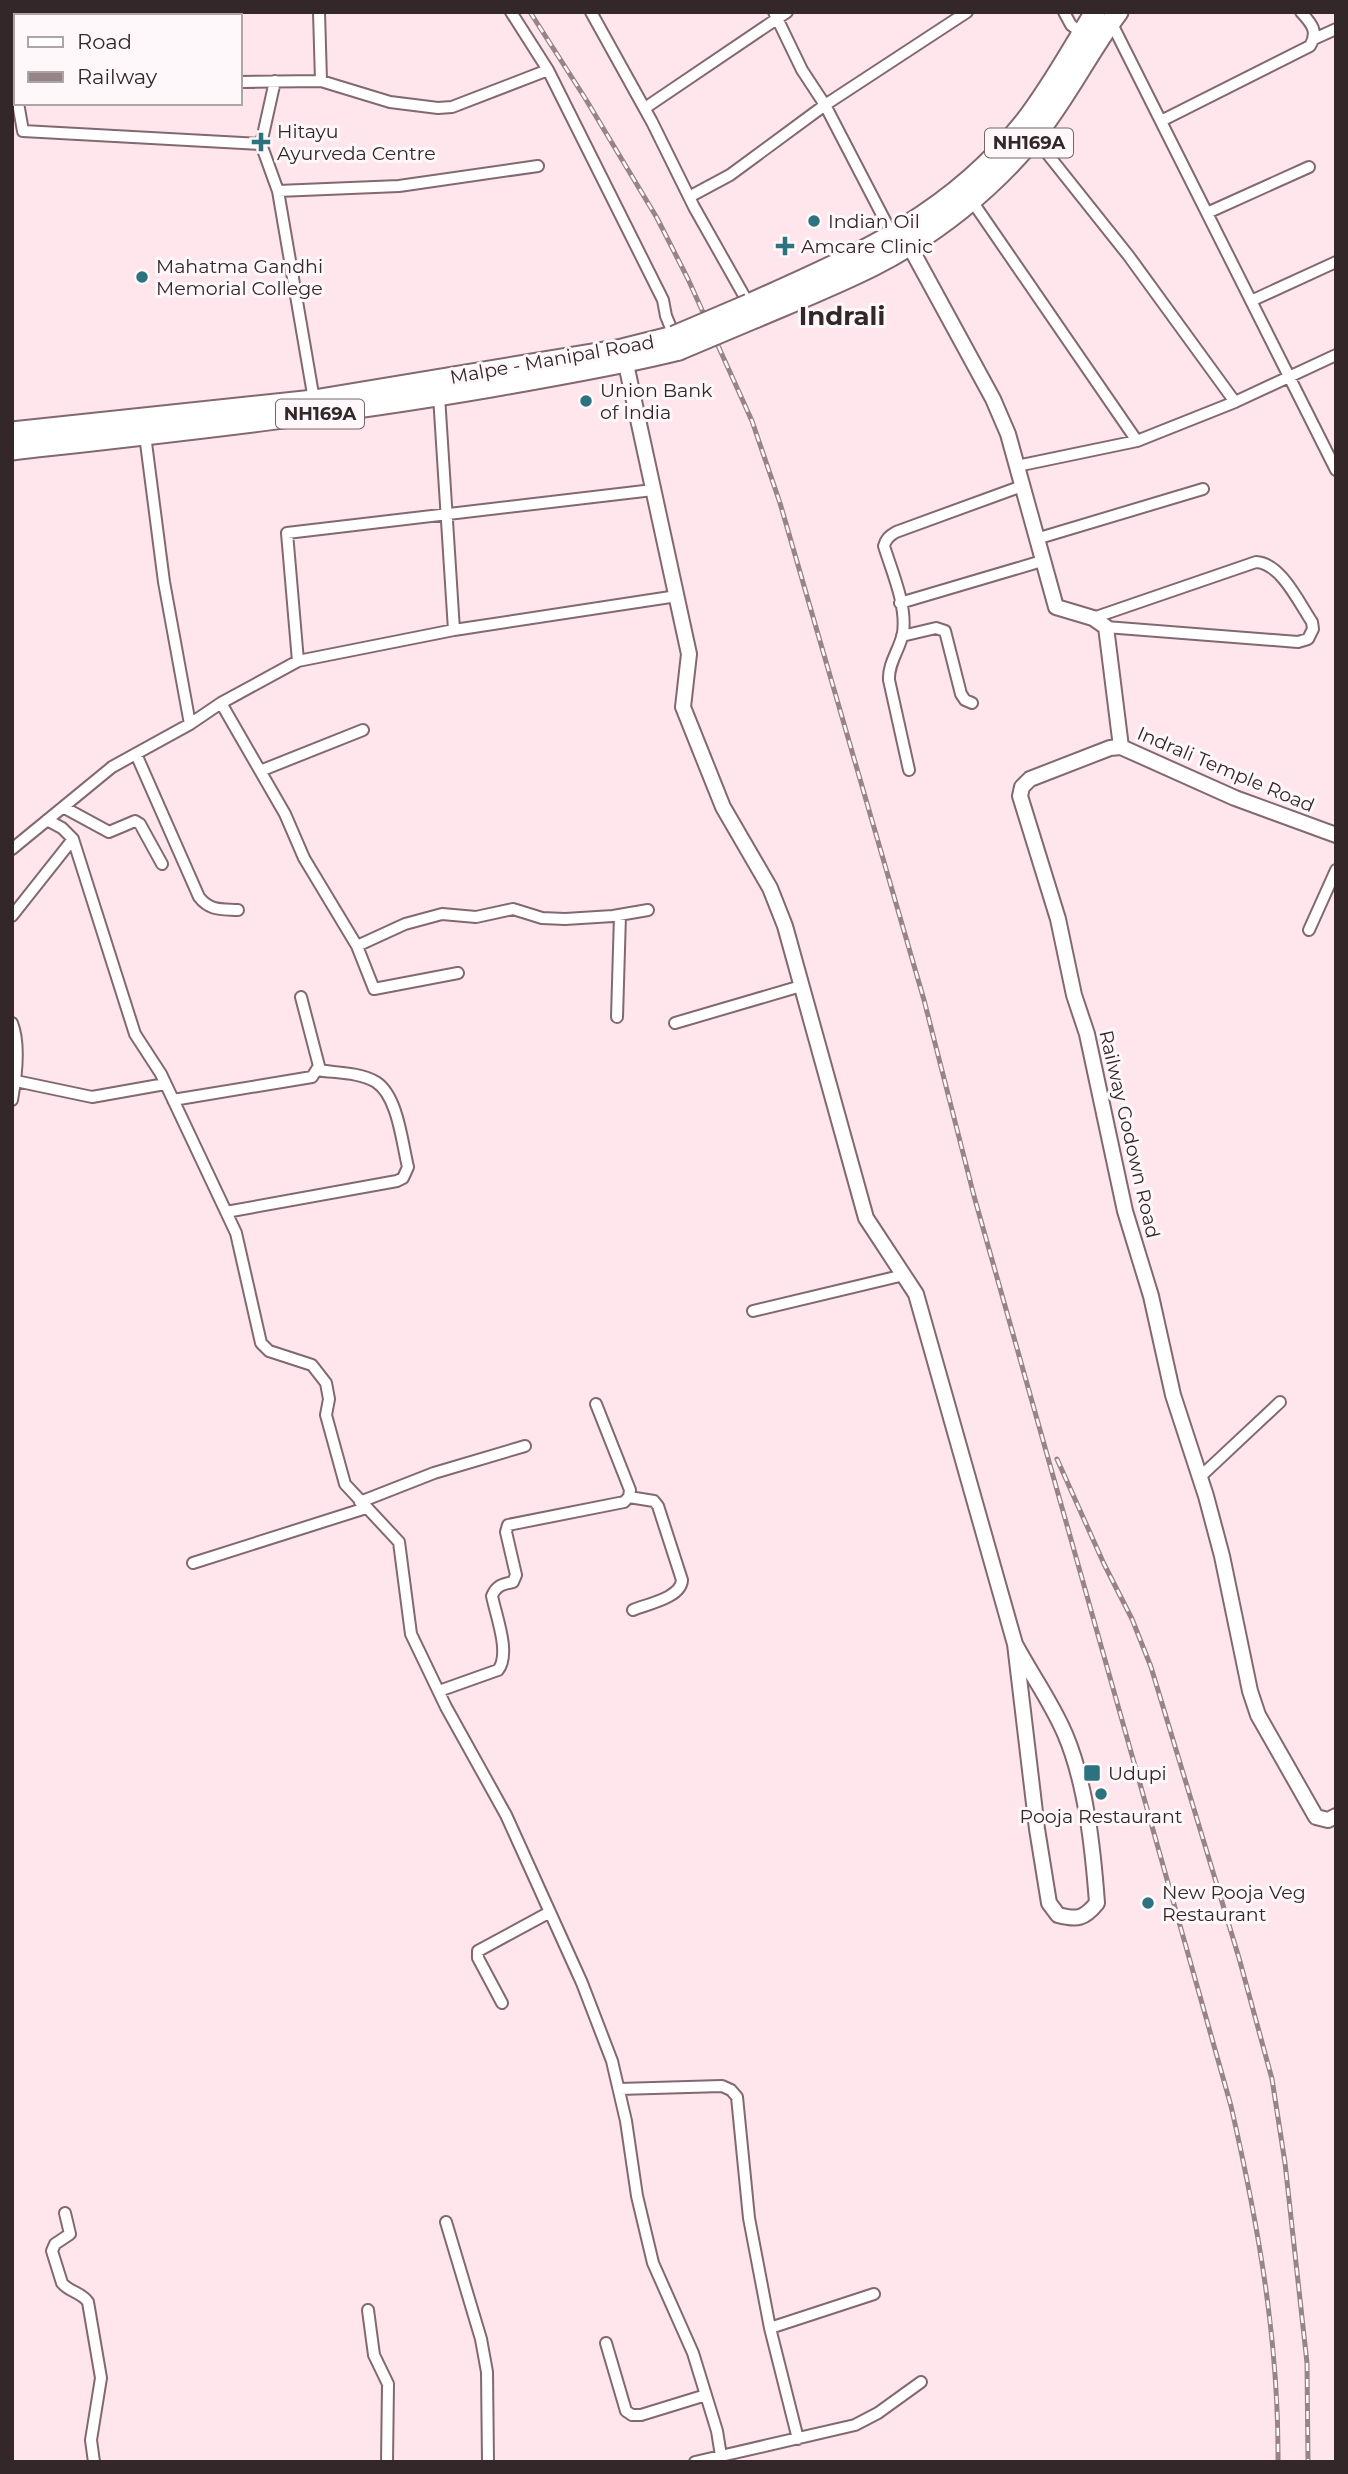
<svg xmlns="http://www.w3.org/2000/svg" width="1348" height="2474" font-family="Montserrat,sans-serif">
<style>
.lines{fill:none;stroke-linecap:round;stroke-linejoin:round}
.street-casing{stroke:#82686f;stroke-width:14}
.secondary-casing{stroke:#82686f;stroke-width:18}
.highway-casing{stroke:#82686f;stroke-width:23}
.street{stroke:#fff;stroke-width:10}
.secondary{stroke:#fff;stroke-width:14}
.highway{stroke:#fff;stroke-width:19}
.rail-casing{stroke:#968488;stroke-width:5}
.rail{stroke:#fff8fa;stroke-width:2.5;stroke-dasharray:8;stroke-linecap:butt}
.highway-bridge-casing{stroke:#82686f;stroke-width:23;stroke-linecap:butt}
.highway-bridge{stroke:#fff;stroke-width:19}
.poi-dot{fill:#2c737f;stroke:#fff8fa;stroke-width:2.5}
.labels{text-anchor:middle;stroke-width:6;stroke-linejoin:round;paint-order:stroke}
.shield{fill:#fff8fa;stroke:#706668;stroke-width:2}
.shield-label{font-size:18px;font-weight:bold;fill:#33272a}
.poi-label{font-size:19px;fill:#33272a;stroke:#fff8fa;text-anchor:start}
.street-label{font-size:19px;fill:#33272a;stroke:#fff8fa}
.district-label{font-size:26px;font-weight:bold;fill:#33272a;stroke:#fff8fa}
</style>
<rect width="100%" height="100%" fill="#fee6ec"/>
<g class="lines">
<g class="street-casing">
<path id="street" d="M319,12l2,69
M511,12l37,58 115,230 3,16 10,24
M591,12l61,110 42,85 57,101
M774,12l28,58 23,35 68,131
M1064,12l7,13 11,8
M1111,22l225,448
M1314,39l22,-10
M12,70l4,19
M240,82l81,-1 69,21 48,6 14,-1 96,-37
M18,103l5,28 238,13 17,47 36,209
M645,108l142,-96
M1161,121l149,-75c9,-15 1,-23 -9,-34
M1034,137l94,118 107,147
M261,144l14,-63
M278,191l121,-5 139,-20
M689,197l41,-22 95,-70 142,-93
M972,201l165,240
M1207,213l102,-46
M1251,301l85,-39
M439,396l15,234
M145,435l19,147 26,142
M1017,466l120,-25 98,-39 101,-47
M1036,539l167,-50
M900,603l142,-42
M1093,618l163,-56c25,1 43,41 56,60l1,7 -5,10 -10,3 -192,-15
M902,636l34,-8 9,3 16,63 4,6 7,3
M298,661l-11,-128 366,-43
M221,703l64,111 19,44 53,88 17,43 84,-16
M136,754l63,143c11,14 22,12 39,13
M909,770l-20,-90c-1,-17 11,-31 14,-47 4,-28 -11,-61 -19,-87 2,-7 5,-10 12,-14l126,-46
M260,771l103,-41
M63,807l46,25 26,-11 5,3 22,40
M47,820l15,8 11,11 62,195 26,40 75,159 25,110 8,8 43,14 14,18 3,16 -3,16 19,69 54,58 12,92 35,73 60,108 76,168 30,78 14,60 11,75 16,67 40,90 24,78 5,31
M12,849l100,-82 78,-43 31,-21 77,-42 156,-31 223,-34
M12,916l61,-77
M1309,930l27,-60
M357,946l48,-22 37,-10 34,3 37,-8 29,9 23,1 48,-3 35,-6
M617,1017l3,-102
M12,1023c8,20 4,55 0,77
M675,1023l126,-37
M16,1081l76,16 73,-13
M173,1100l139,-23 7,-11 -18,-69
M226,1212l171,-31 6,-3 5,-11c-6,-24 -10,-71 -32,-85 -17,-10 -40,-9 -59,-12
M753,1311l151,-36
M1200,1477l80,-75
M629,1497l25,4 4,5 24,74c-1,18 -35,24 -49,30
M360,1502l74,-29 91,-27
M193,1563l173,-55
M439,1691l59,-21c13,-16 -2,-54 -6,-74 4,-10 10,-12 21,-14l3,-7 -10,-43 2,-7 116,-23 5,-5 1,-7 -34,-86
M502,2003l-24,-45v-7l72,-39
M619,2089l103,-3 9,4 6,7 12,121 21,110 28,111
M65,2213l5,21 -15,10 -3,7 10,32c7,9 19,9 26,19l13,76 -10,62 3,22
M446,2222l35,117 6,33 1,90
M368,2310l6,45 14,29 -1,78
M770,2328l104,-34
M606,2343l20,68 6,4h9l65,-20
M695,2462l160,-37 23,-12 43,-31"/>
</g>
<g class="secondary-casing">
<path id="secondary" d="M909,245l84,154 15,35 48,173 37,11 13,9 15,120
M626,364l63,290 -6,53 40,100 47,81 15,38 81,292 50,76 99,350 22,185 12,74 9,12c19,5 26,4 39,-12 -4,-54 -11,-120 -32,-169 -13,-31 -34,-60 -50,-90
M1336,835l-101,-37 -114,-51 -11,1 -80,31 -8,8 -2,9 38,123 16,76 13,39 38,177 26,85 22,99 33,101 16,60 28,135 8,24 58,102 12,3 8,-4"/>
</g>
<g class="highway-casing">
<path id="highway" d="M749,304c106,-48 199,-86 274,-180 27,-34 49,-75 72,-112
M755,318c40,-17 80,-33 118,-52 61,-31 119,-77 162,-130 31,-38 53,-84 83,-124
M12,432l302,-32 308,-51 52,-13
M12,450c159,-18 317,-35 474,-62 65,-12 129,-22 193,-38"/>
</g>
<use href="#street" class="street"/>
<use href="#secondary" class="secondary"/>
<use href="#highway" class="highway"/>
<g class="rail-casing">
<path id="rail" d="M530,12l55,86 72,120 31,61 64,142 28,82 144,497 50,196 257,910c27,118 48,235 47,356
M1057,1459l47,105 28,55 19,48 88,291 33,121 13,84 22,200 1,99"/>
</g>
<use href="#rail" class="rail"/>
<g class="highway-bridge-casing">
<path id="highway-bridge" d="M674,336l75,-32
M679,350l76,-32"/>
</g>
<use href="#highway-bridge" class="highway-bridge"/>
</g>
<g class="poi-dot">
<path d="M257.5 131.5h7v7h7v7h-7v7h-7v-7h-7v-7h7z"/>
<circle cx="814" cy="221" r="7"/>
<path d="M781.5 235.5h7v7h7v7h-7v7h-7v-7h-7v-7h7z"/>
<circle cx="142" cy="277" r="7"/>
<circle cx="586" cy="401" r="7"/>
<rect x="1083" y="1764" width="18" height="18" rx="3.5"/>
<circle cx="1101" cy="1794" r="7"/>
<circle cx="1148" cy="1903" r="7"/>
</g>
<g class="labels">
<g class="shield">
<rect x="985" y="128.5" width="88" height="29" rx="5"/>
<rect x="276" y="399.5" width="88" height="29" rx="5"/>
</g>
<g class="shield-label">
<text x="1029" y="149">NH169A</text>
<text x="320" y="420">NH169A</text>
</g>
<g class="poi-label">
<text x="277" y="138">Hitayu<tspan x="277" dy="22">Ayurveda Centre</tspan></text>
<text x="828" y="228">Indian Oil</text>
<text x="801" y="253">Amcare Clinic</text>
<text x="156" y="273">Mahatma Gandhi<tspan x="156" dy="22">Memorial College</tspan></text>
<text x="600" y="397">Union Bank<tspan x="600" dy="22">of India</tspan></text>
<text x="1108" y="1780">Udupi</text>
<text x="1101" y="1823" text-anchor="middle">Pooja Restaurant</text>
<text x="1162" y="1899">New Pooja Veg<tspan x="1162" dy="22">Restaurant</tspan></text>
</g>
<g class="street-label">
<text transform="translate(552 359) rotate(-10)" y="7">Malpe - Manipal Road</text>
<text transform="translate(1226 769) rotate(23)" y="7">Indrali Temple Road</text>
<text transform="translate(1130 1134) rotate(77)" y="7">Railway Godown Road</text>
</g>
<g class="district-label">
<text x="842" y="325">Indrali</text>
</g>
</g>
<rect width="1348" height="2474" fill="none" stroke="#33272a" stroke-width="28"/>
<rect x="14" y="14" width="228" height="91" fill="#fff8fa" stroke="#ada4a7" stroke-width="2"/>
<rect x="28" y="37" width="35" height="10" fill="#ffffff" stroke="#ada4a7" stroke-width="2"/>
<text x="77" y="49" font-size="21" fill="#33272a">Road</text>
<rect x="28" y="72" width="35" height="10" fill="#968488" stroke="#ada4a7" stroke-width="2"/>
<text x="77" y="84" font-size="21" fill="#33272a">Railway</text>
</svg>
